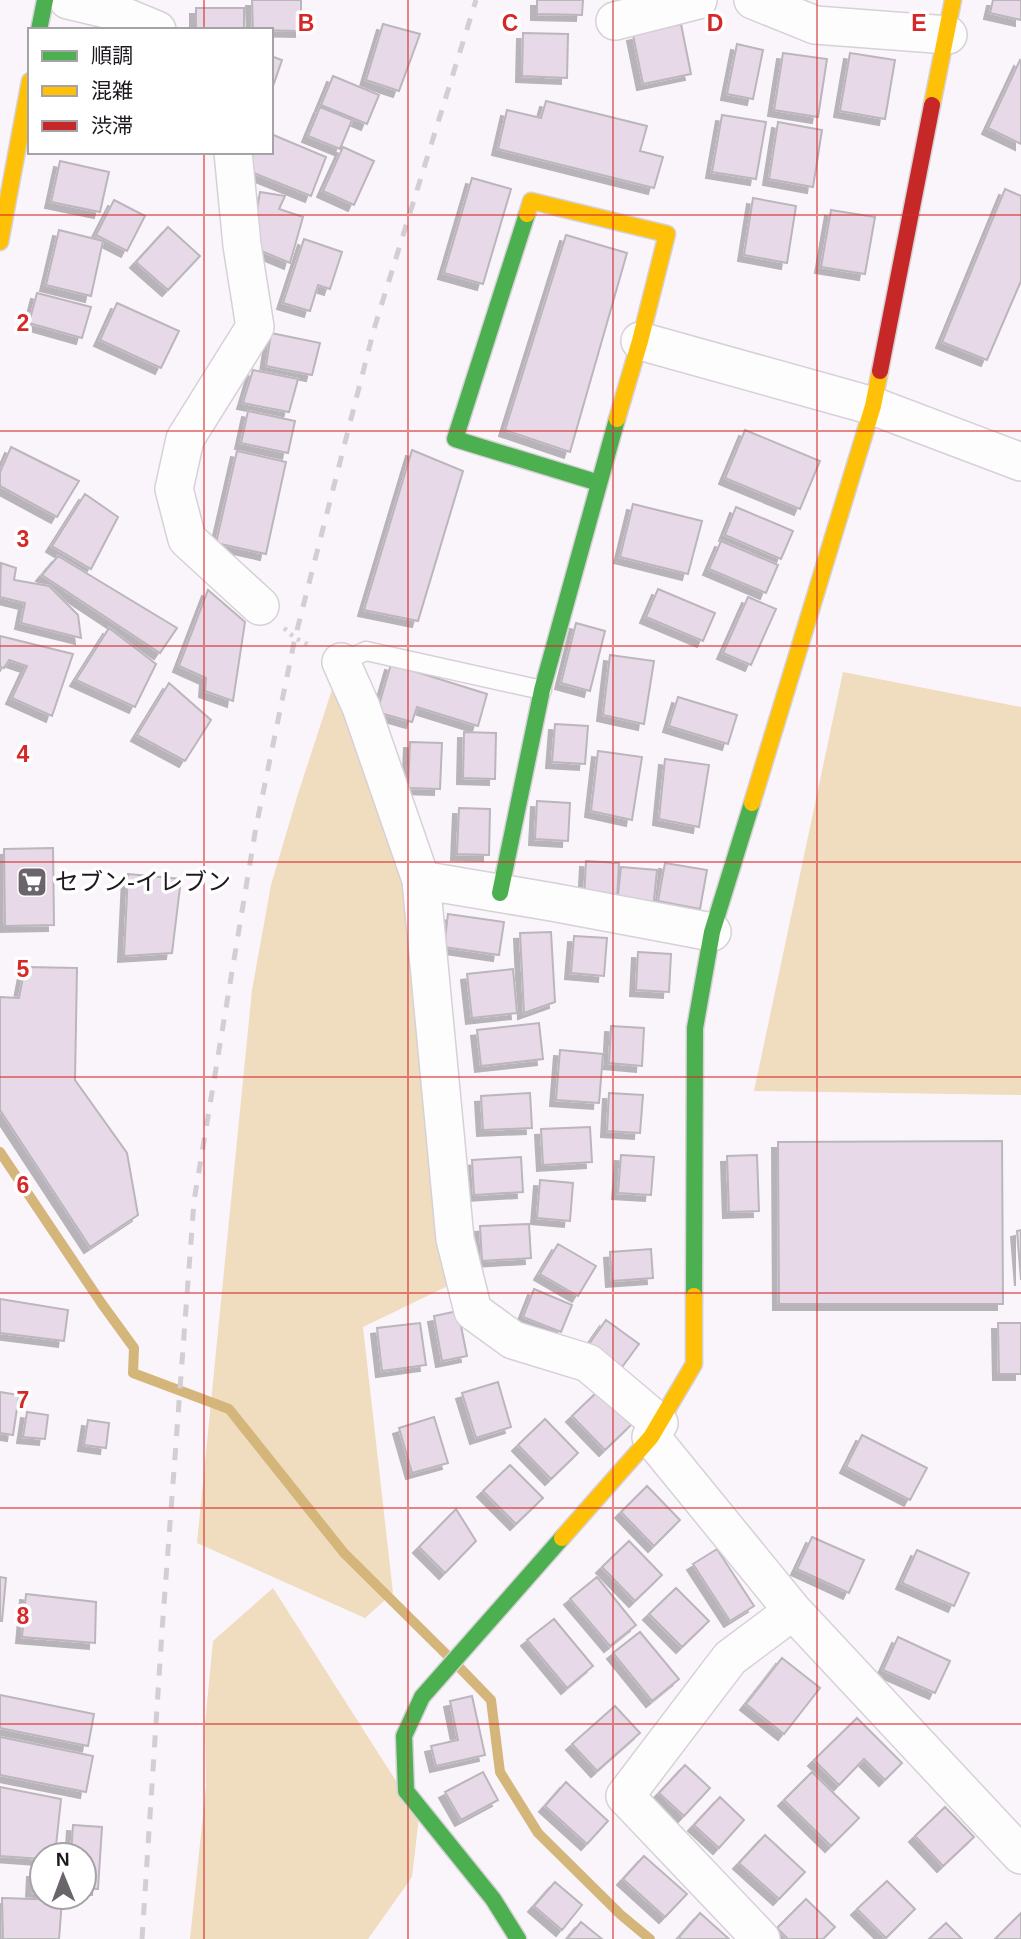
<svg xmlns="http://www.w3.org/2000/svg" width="1021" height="1939" font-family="Helvetica,'Noto Sans JP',sans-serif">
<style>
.green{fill:#f0dcbe}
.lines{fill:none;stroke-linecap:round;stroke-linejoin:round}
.stream{stroke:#d4b67b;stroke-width:10}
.building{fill:#e8d9e9;stroke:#bbb6bc;stroke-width:2;filter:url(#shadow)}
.lane-casing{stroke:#d6d1d7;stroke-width:21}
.street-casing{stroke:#d6d1d7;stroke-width:40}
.fast-casing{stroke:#d6d1d7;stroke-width:19}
.slow-casing{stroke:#d6d1d7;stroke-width:19}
.jam-casing{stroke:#d6d1d7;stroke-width:19}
.path{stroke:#d5d4d6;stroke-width:4.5;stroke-dasharray:3.5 5;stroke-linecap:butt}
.lane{stroke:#fefdfe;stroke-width:18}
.street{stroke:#fefdfe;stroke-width:37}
.fast{stroke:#4caf50;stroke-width:16}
.slow{stroke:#ffc107;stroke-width:16}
.jam{stroke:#c62828;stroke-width:16}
.rail{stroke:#d1cfd1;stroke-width:5;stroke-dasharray:12 12;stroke-linecap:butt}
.grid{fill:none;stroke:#d62828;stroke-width:2;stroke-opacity:0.55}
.labels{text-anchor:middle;stroke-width:7;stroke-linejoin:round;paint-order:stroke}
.poi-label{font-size:24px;fill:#1d181e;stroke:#fff;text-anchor:start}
.grid-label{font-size:23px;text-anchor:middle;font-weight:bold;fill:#d62828;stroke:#fff;stroke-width:7;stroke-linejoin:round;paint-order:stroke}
</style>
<defs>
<filter id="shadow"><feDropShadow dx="-6" dy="6" stdDeviation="0" flood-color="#0004"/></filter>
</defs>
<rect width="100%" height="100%" fill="#faf4fb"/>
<path class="green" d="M341,662l67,208 48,412 -93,45 30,266 -28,25 -168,-75 55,-553 19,-105 26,-88z
M843,672l178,35v388l-267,-4z
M273,1588l146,229 -7,60 -44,62h-178l16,-152 -1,-63 8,-83z"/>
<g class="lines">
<path class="stream" d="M0,1152l102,152 32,44 -1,25 96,36 115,144 104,103
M459,1667l32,33 9,72 38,61 83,82 29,24"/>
</g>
<path class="building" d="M252,0h49v31l-48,-1z
M537,0h46l-1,15 -45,-1z
M993,0h28v20l-31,-7z
M196,8h48v22h-48z
M383,24l37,10 -21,57 -33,-11z
M681,24l10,50 -48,10 -10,-49z
M523,33l45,1 -1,44 -45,-2z
M737,44l26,6 -10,49 -26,-5z
M783,53l44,6 -9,58 -44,-7z
M850,53l45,7 -10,59 -45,-8z
M271,56l11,4 -11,32z
M1020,60l1,1v83l-33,-16z
M333,76l46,19 -12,29 -46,-19z
M546,101l101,25 -7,25 23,6 -9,31 -156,-39 9,-39 34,8z
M320,107l32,13 -12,29 -32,-13z
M722,115l44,7 -10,57 -44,-7z
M778,122l44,8 -9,57 -44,-8z
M271,134l55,23 -15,39 -65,-26 8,-18h17z
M343,147l31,14 -20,44 -31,-14z
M60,161l49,11 -9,40 -49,-10z
M472,178l39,11 -28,95 -39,-11z
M1005,189l16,7v85l-34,79 -45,-18z
M260,192l25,4 -6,13 24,8 -13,46 -38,-16 1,-15z
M753,198l43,8 -9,57 -43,-8z
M114,200l31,16 -18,35 -31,-16z
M831,210l44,7 -10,57 -44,-7z
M168,227l32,29 -32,34 -32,-28z
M59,230l44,11 -12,55 -45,-11z
M566,235l61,18 -57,199 -65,-22z
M304,239l38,13 -12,37 -12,-4 -8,26 -27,-8z
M37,293l54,14 -9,31 -53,-15z
M117,303l62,28 -18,37 -61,-28z
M271,333l49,10 -8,32 -46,-9z
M253,370l45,9 -9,33 -46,-9z
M248,411l47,10 -7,32 -47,-10z
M745,430l75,31 -20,48 -75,-31z
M11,447l68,34 -22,36 -57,-31v-14z
M412,450l51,21 -45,150 -54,-11z
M237,451l49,11 -20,92 -50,-11z
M85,494l33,23 -27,52 -39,-23z
M633,504l69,17 -14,53 -68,-17z
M736,507l57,24 -12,28 -56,-24z
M721,541l57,24 -12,28 -57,-24z
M58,556l119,72 -17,25 -118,-78z
M1,563l15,5 -2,12 35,6 29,29 3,23 -60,-15 4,-20 -25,-6z
M658,589l57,24 -12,28 -57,-24z
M208,590l37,32 -12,79 -28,-10 1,-13 -27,-12z
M748,597l28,12 -25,56 -28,-12z
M576,623l29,8 -15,60 -29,-8z
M109,628l47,36 -21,43 -59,-27z
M0,636l73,18 -21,62 -40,-18 15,-32 -18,-6 -5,8 -4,-1z
M610,655l44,6 -10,63 -41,-9z
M391,664l96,30 -9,32 -61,-19 -5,15 -35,-10z
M169,683l42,37 -26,41 -48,-26z
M678,697l59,18 -9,29 -59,-18z
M555,724l33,2 -3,38 -33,-2z
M464,732l32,1 -1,46 -32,-1z
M410,742l32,1 -2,46 -32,-1z
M598,751l44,6 -10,63 -41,-9z
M665,759l44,6 -10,62 -40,-8z
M537,801l33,2 -2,38 -33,-2z
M459,808l31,1 -1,46 -32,-1z
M53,848l1,77 -49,1 -1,-77z
M586,861l33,2 -2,38 -33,-2z
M665,863l42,7 -7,39 -42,-8z
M621,867l36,3 -4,39 -36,-4z
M128,874l53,5 -9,74 -48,3z
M448,914l56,8 -5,33 -55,-8z
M551,932l4,70 -31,11 -4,-80z
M574,936l33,2 -3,38 -33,-3z
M638,952l33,2 -2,38 -33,-2z
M25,967l52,1 -2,112 52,73 11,62 -48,32 -90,-137v-113l19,1z
M513,969l4,44 -45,5 -5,-44z
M539,1023l4,36 -62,7 -4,-36z
M611,1026l33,2 -2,38 -33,-3z
M560,1050l43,4 -4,49 -43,-3z
M530,1093l2,35 -49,2 -2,-34z
M609,1093l34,2 -3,38 -33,-2z
M590,1127l2,35 -49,3 -2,-36z
M1002,1141l1,163h-224l-1,-162z
M621,1155l33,2 -3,38 -33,-2z
M757,1155l2,56 -30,1 -2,-56z
M521,1157l2,35 -49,3 -2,-35z
M540,1180l33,3 -3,38 -33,-3z
M529,1224l2,34 -49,3 -2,-35z
M1021,1230v50l-4,-49z
M558,1244l38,22 -18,30 -38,-22z
M651,1249l2,29 -41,3 -2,-29z
M534,1289l38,16 -11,27 -38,-15z
M0,1299l68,11 -4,31 -64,-8z
M458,1311l9,45 -25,5 -8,-45z
M606,1320l33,24 -17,23 -33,-23z
M420,1323l6,42 -44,6 -5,-43z
M998,1323h23v51h-22z
M498,1382l13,45 -35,11 -14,-45z
M599,1390l33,34 -27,26 -33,-34z
M0,1392l19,3 -6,40 -13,-2z
M27,1412l21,3 -3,24 -22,-2z
M434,1417l14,46 -36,10 -13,-45z
M545,1419l33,34 -27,26 -33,-34z
M88,1420l21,3 -3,25 -22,-3z
M862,1435l65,33 -17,32 -64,-33z
M510,1465l33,33 -27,26 -33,-33z
M647,1486l33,34 -26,26 -33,-34z
M456,1509l20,32 -31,32 -26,-26z
M812,1537l52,23 -15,33 -52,-24z
M629,1541l33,34 -27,26 -33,-34z
M717,1549l37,57 -24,15 -37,-57z
M917,1550l52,23 -15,33 -52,-23z
M0,1577l6,1 -4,43h-2z
M597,1577l39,48 -26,21 -40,-47z
M676,1588l33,33 -27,26 -33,-33z
M26,1594l70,8 -1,41 -73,-6z
M554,1619l39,47 -26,22 -40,-48z
M640,1632l39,47 -27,22 -39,-48z
M898,1637l52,24 -15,32 -52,-23z
M782,1658l38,30 -36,46 -38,-30z
M0,1695l94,19 -6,32 -88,-18z
M472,1696l13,59 -49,11 -5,-20 27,-6 -8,-39z
M615,1706l25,27 -43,38 -25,-27z
M857,1718l45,45 -17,17 -21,-21 -25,26 -25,-25z
M0,1737l93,19 -7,36 -86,-17z
M685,1765l25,23 -26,28 -25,-23z
M483,1772l15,28 -37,20 -16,-28z
M812,1772l47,46 -28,28 -47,-46z
M566,1782l42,39 -21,23 -42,-38z
M0,1787l61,12 -6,56h-13v4l-42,-3z
M720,1797l24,23 -25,28 -25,-23z
M945,1807l29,30 -31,29 -28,-30z
M73,1825l29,2 -4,62 -14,-1v-33h-13z
M765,1835l40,37 -26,27 -40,-36z
M644,1856l43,38 -22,23 -42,-38z
M33,1871h9v22l-10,-1z
M887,1881l28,28 -29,29 -29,-29z
M555,1882l27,23 -20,25 -28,-24z
M2,1898l60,2 -3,39h-56z
M806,1899l29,28 -12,12h-35l-11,-11z
M700,1913l29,26h-48l-2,-2z
M1021,1913v26h-26z
M581,1922l21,17h-35z
M946,1923l16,16h-33z"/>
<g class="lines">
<g class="lane-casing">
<path id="lane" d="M341,662l25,-11 176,39"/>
</g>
<g class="street-casing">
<path id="street" d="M68,0l38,9 51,21
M753,0l62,25 133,10
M615,21l83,-21
M233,152l9,93 13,82 -70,112 -11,50 13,50 73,67
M640,341l233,65 148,56
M341,662l20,45 60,173 34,359 18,72 40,29 75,23 71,60
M421,880l131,22 160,30
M651,1437l142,174 228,244
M761,1939l-136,-143 105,-138 63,-47"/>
</g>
<g class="fast-casing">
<path id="fast" d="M39,30l6,-30
M527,214l-72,225 144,44
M500,893l42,-203 75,-271
M694,1296l1,-268 17,-96 40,-129
M518,1939l-25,-40 -87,-108 -2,-55 18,-39 140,-159"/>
</g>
<g class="slow-casing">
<path id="slow" d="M932,105l21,-105
M527,214l4,-13 136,33 -27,107 -23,78
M0,242l30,-161
M752,803l121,-397 7,-35
M562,1538l89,-101 43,-73v-68"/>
</g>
<g class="jam-casing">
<path id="jam" d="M880,371l52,-266"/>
</g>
<path class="path" d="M284,628l11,10 16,8"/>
<use href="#lane" class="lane"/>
<use href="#street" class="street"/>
<use href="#fast" class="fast"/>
<use href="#slow" class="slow"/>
<use href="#jam" class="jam"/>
<path class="rail" d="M142,1939l20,-308 32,-430 62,-374 39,-189 79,-309 102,-329"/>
</g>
<path class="grid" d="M204,0v30M408,0v1939M613,0v1939M817,0v1939M204,152v1787M0,215h1021M0,431h1021M0,646h1021M0,862h1021M0,1077h1021M0,1293h1021M0,1508h1021M0,1724h1021"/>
<defs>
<g id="supermarket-square" transform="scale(1.575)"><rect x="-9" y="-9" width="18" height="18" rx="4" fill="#6a656b" stroke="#fff"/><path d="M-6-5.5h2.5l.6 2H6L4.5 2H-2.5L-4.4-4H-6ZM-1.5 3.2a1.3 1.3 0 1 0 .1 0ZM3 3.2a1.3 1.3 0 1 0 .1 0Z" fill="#fff"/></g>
</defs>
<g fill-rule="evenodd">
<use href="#supermarket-square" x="32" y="882"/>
</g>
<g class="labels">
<g class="poi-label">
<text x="55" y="890">セブン-イレブン</text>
</g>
</g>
<g class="grid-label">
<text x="306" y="31">B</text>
<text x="510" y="31">C</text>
<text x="715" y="31">D</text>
<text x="919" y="31">E</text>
<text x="23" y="331">2</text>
<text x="23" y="547">3</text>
<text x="23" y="762">4</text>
<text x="23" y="977">5</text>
<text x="23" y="1193">6</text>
<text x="23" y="1408">7</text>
<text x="23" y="1624">8</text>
</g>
<rect x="28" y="28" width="245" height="126" fill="#ffffff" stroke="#a5a3a5" stroke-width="2"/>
<rect x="42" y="51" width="35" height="10" fill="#4caf50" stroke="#a5a3a5" stroke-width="2"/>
<text x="91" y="63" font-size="21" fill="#1d181e">順調</text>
<rect x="42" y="86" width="35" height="10" fill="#ffc107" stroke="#a5a3a5" stroke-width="2"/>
<text x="91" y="98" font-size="21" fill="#1d181e">混雑</text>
<rect x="42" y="121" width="35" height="10" fill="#c62828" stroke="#a5a3a5" stroke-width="2"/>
<text x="91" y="133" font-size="21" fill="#1d181e">渋滞</text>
<g transform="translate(63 1876) rotate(359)"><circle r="33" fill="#ffffff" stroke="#a5a3a5" stroke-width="2"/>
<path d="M0-5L12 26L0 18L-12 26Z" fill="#6a656b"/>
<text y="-10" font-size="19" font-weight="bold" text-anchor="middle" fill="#1d181e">N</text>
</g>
</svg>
